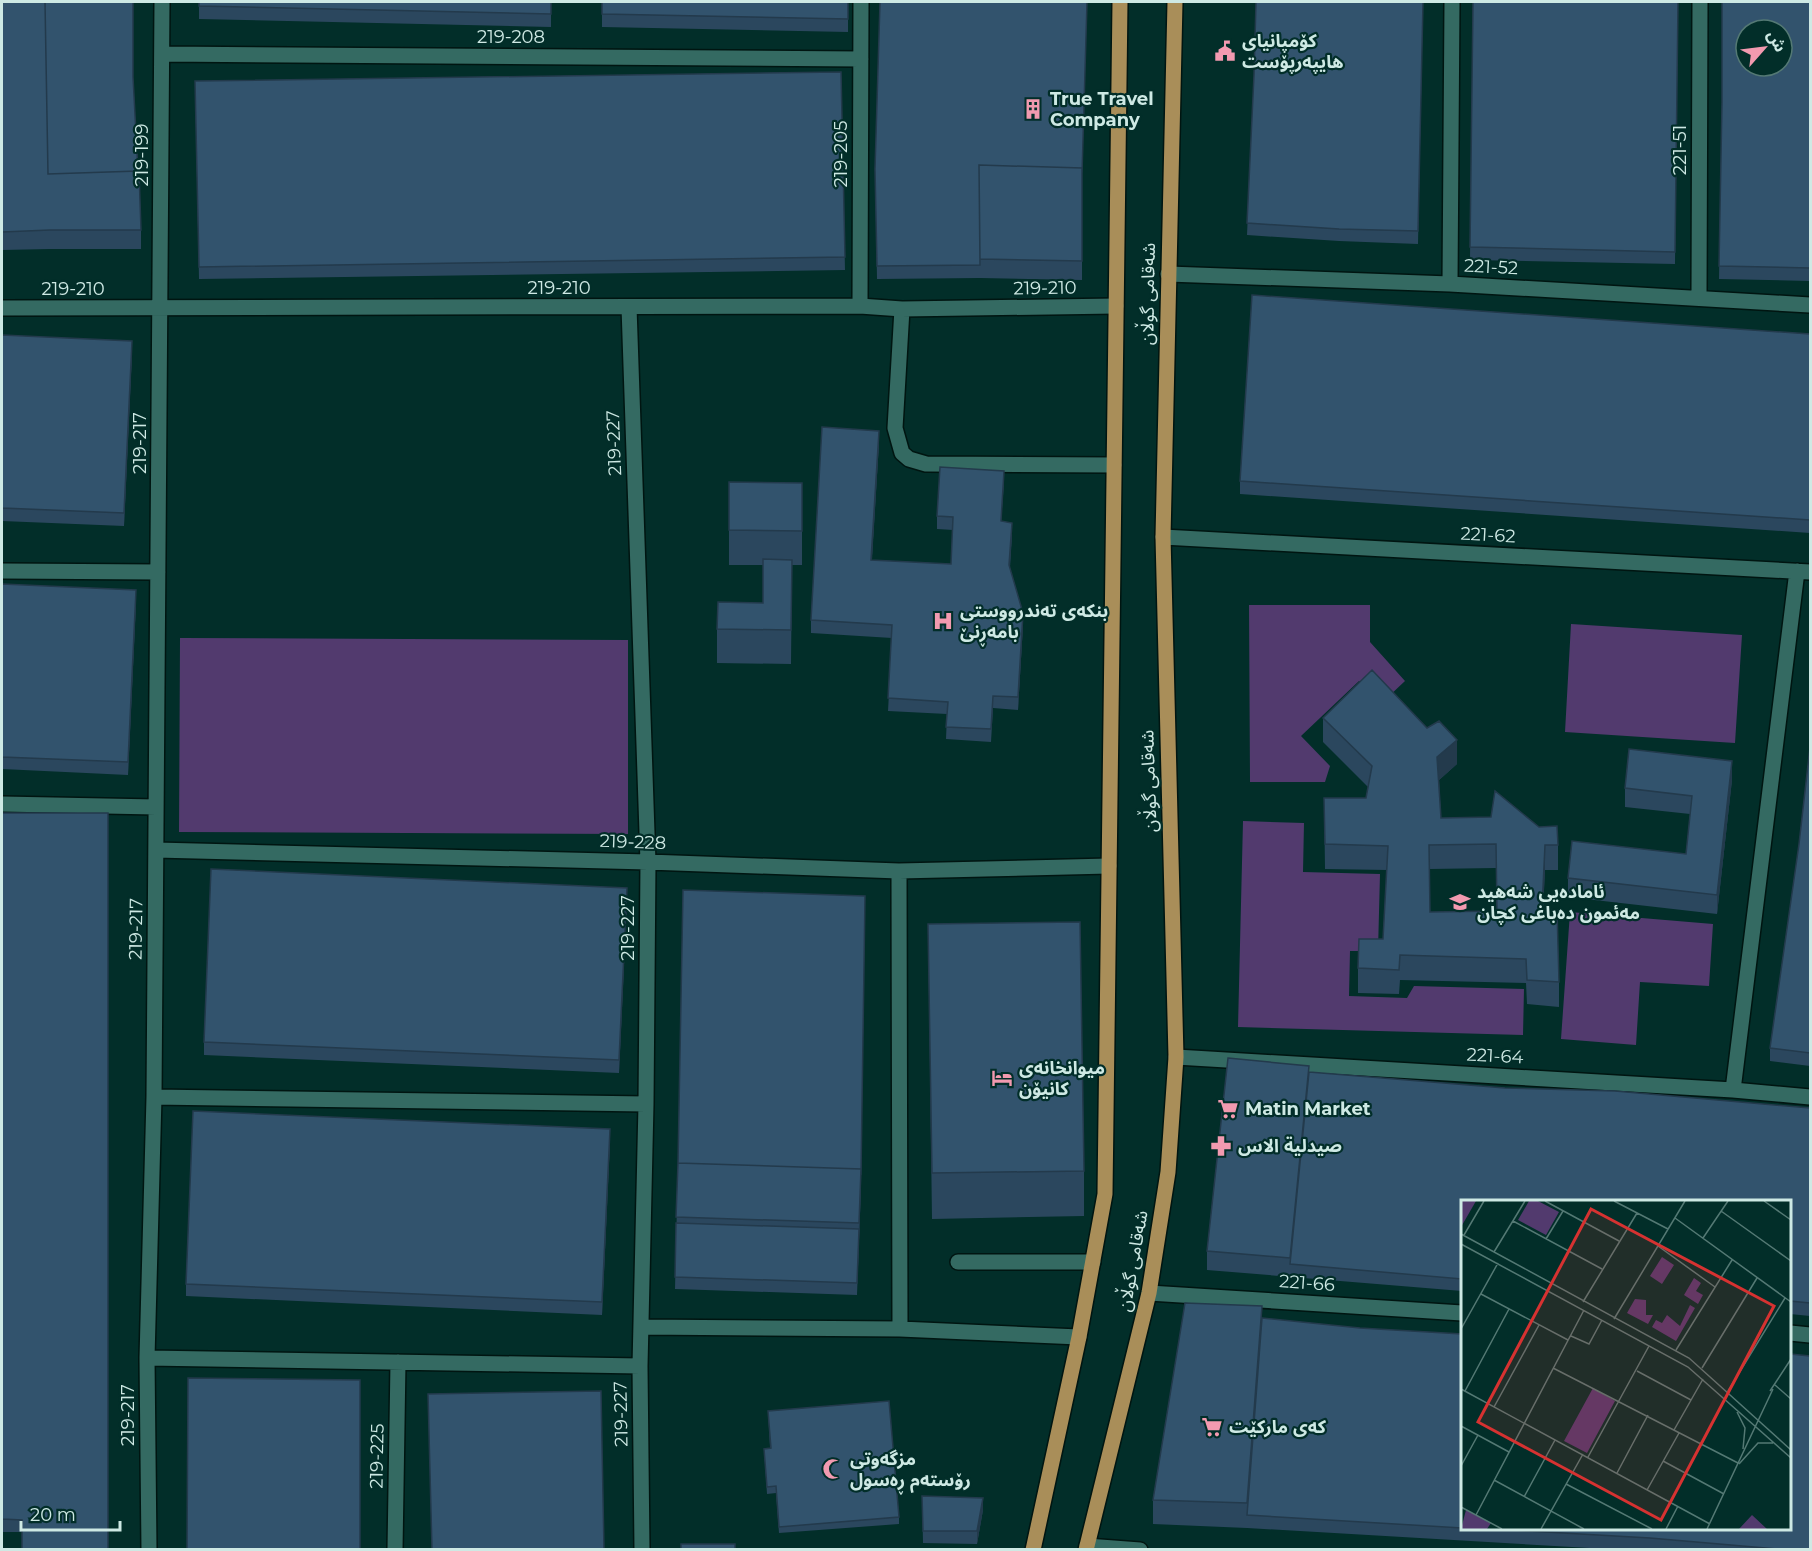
<svg xmlns="http://www.w3.org/2000/svg" width="1812" height="1551" font-family="Montserrat,'Noto Sans Arabic',sans-serif">
<style>
.green{fill:#523a6e}
.lines{fill:none;stroke-linecap:round;stroke-linejoin:round}
.lane-casing{stroke:#001511;stroke-width:18}
.street-casing{stroke:#001511;stroke-width:18}
.primary-casing{stroke:#001511;stroke-width:18}
.lane{stroke:#346a62;stroke-width:15}
.street{stroke:#346a62;stroke-width:15}
.primary{stroke:#a98e59;stroke-width:15}
.wall{fill:#2b475e;fill-rule:evenodd}
.shaded-wall{fill:#233a4c}
.building{fill:#32536d;stroke:#233a4c;stroke-width:1.5;fill-rule:evenodd}
.labels{text-anchor:middle;stroke-width:4.5;stroke-linejoin:round;paint-order:stroke}
.street-label{font-size:18px;fill:#cee9e4;stroke:#022e29}
.poi-label{font-size:18px;font-weight:bold;fill:#cee9e4;stroke:#022e29;text-anchor:start}
.inset-road{fill:none;stroke:#547974;stroke-width:1.5}
.view{fill:#d63231;fill-opacity:0.15;stroke:#d63231;stroke-width:3}
.inset-edge{fill:none;stroke:#cee9e4;stroke-width:3}
</style>
<rect width="100%" height="100%" fill="#022e29"/>
<path class="green" d="M1249,605h121v37l35,39 -18,17 -28,-17 -58,55 29,30 -5,16h-75z
M1571,624l171,11 -7,108 -170,-11z
M180,638l448,2v194l-449,-2z
M1243,821l61,2 -1,49 77,2 -2,77h-28l-1,45 58,2 7,-12 110,3 -1,46 -285,-8z
M1570,912l143,12 -4,62 -69,-4 -4,63 -75,-6z"/>
<g class="lines">
<g class="lane-casing">
<path id="lane" d="M958,1262h135"/>
</g>
<g class="street-casing">
<path id="street" d="M162,54l699,5
M1168,274l282,10 360,21
M1450,284l2,-282
M1699,298l1,-296
M860,306l1,-304
M629,307l19,555 -2,242 -6,262 2,184
M2,308l858,-2 42,3 214,-3
M902,309l-7,119 7,25 7,6 17,5 188,1
M1163,537l647,35
M2,571l156,1
M2,804l154,3
M156,850l492,12 251,9 210,-5
M899,871l1,458
M1176,1057l557,33 77,7
M1733,1090l64,-519
M154,1097l492,7
M1149,1293l313,20
M641,1327l259,2 179,8
M1790,1333l20,2
M147,1358l493,8
M1087,1546l53,4
M149,1550l-2,-192 7,-261 8,-1095
M395,1550l3,-188"/>
</g>
<g class="primary-casing">
<path id="primary" d="M1033,1550l46,-213 26,-143 15,-1192
M1086,1550l63,-257 19,-121 8,-115 -13,-520 12,-535"/>
</g>
<use href="#lane" class="lane"/>
<use href="#street" class="street"/>
<use href="#primary" class="primary"/>
</g>
<path class="wall" d="M2,2l131,75 8,153v19h-91l-48,1z
M199,2h352v25l-352,-8z
M602,2h246v30l-246,-5z
M1423,2l-5,242 -79,-3 -92,-6 7,-160z
M1473,2h205l-3,262 -205,-4z
M1810,2v279l-91,-2 3,-177z
M841,72l4,198 -646,9 -4,-198z
M875,169l207,17v94l-102,-2 -103,1z
M1810,334v199l-570,-39v-13z
M2,335l130,18 -8,173 -122,-5z
M879,443l-7,117 79,4 2,-34 -16,-1v-13l67,-33 -3,39 11,13 -2,33 13,57 -5,85 -25,-2 -2,34 -45,-3 1,-25 -59,-3 4,-73 -81,-5v-13z
M729,482l73,1v82h-10l-1,99 -74,-1v-34l46,-26v-38h-34z
M2,584l134,18 -8,173 -126,-6z
M1323,718l134,46 -18,16 2,38 117,27v25h-13l-2,39 16,73v25l-32,-3 -1,-21 -126,-3 -1,14 -41,-1v-25l25,-29 4,-69 -62,-1 -1,-71h42l2,-11 -45,-45zM1496,868l1,43 -67,1v-43z
M1810,747v319l-40,-5v-13l29,-204z
M1732,780l-15,134 -149,-17v-19l118,-24 4,-40 -65,-7v-19z
M2,813l20,719h-20z
M627,900l-8,173 -415,-18v-13z
M928,924l156,247v45l-152,3z
M1309,1072l196,16 305,20v208l-20,-2v-112h-328v89l-255,-21v-19z
M610,1142l-8,173 -416,-19v-12z
M678,1163l183,24 -4,108 -182,-6z
M1262,1318l98,10 102,6v194h328l20,22h-186l-377,-22 -94,-4v-24z
M768,1411l131,106v7l-120,9 -3,-40 -9,1 -3,-45 6,-1z
M922,1496l61,14 -6,34 -54,-1z"/>
<path class="shaded-wall" d="M132,341v12l-8,173v-13z
M879,431v12l-8,129v-12z
M1012,523v12l-3,43v-13z
M136,590v12l-8,173v-13z
M1023,613v12l-5,85v-13z
M1457,740v24l-20,18v-25z
M1732,761v19l-15,134v-19z
M1545,845v25l-3,63v-24z
M627,888v12l-8,173v-13z
M865,896l-4,291 -4,108 2,-72z
M610,1129v13l-8,173v-13z
M983,1498v12l-6,34v-13z"/>
<path class="building" d="M2,2h43l3,172 91,-3 2,59h-91l-48,2z
M45,2h88v75l5,94 -90,3z
M199,2h352v12l-352,-8z
M602,2h246v17l-246,-5z
M880,2h207l-5,172v-6l-103,-3 1,100 -103,1 -2,-97z
M1256,2h167l-5,229 -79,-2 -92,-6 7,-148z
M1473,2h205l-3,250 -205,-5z
M1722,2h88v266l-91,-2 3,-164zM1746,30h36v36h-36z
M841,72l4,185 -646,10 -4,-186z
M979,165l103,3v93l-102,-2z
M1252,295l558,39v186l-570,-39z
M2,335l130,6 -8,172 -122,-5z
M822,427l57,4 -8,129 80,4 2,-47 -16,-1 3,-49 64,4 -3,50 11,2 -3,42 14,48 -5,84 -25,-1 -2,33 -45,-2 2,-25 -60,-4 4,-73 -81,-5z
M729,482l73,1v48l-73,-1z
M763,559l29,1 -1,70 -74,-1 1,-27 45,1z
M2,584l134,6 -8,172 -126,-5z
M1372,670l55,58 12,-7 18,19 -20,17 4,61 50,-1 4,-26 44,36 18,-1 1,19h-13l-3,64 15,1 2,72 -32,-2 -1,-21 -126,-4 -1,15 -41,-2 1,-29h24l5,-93 -63,-2 -1,-46h42l6,-32 -49,-48zM1496,844l1,67 -67,1 -1,-67z
M1810,747v306l-40,-5 29,-204z
M1629,749l103,12 -15,134 -149,-17 4,-37 114,13 6,-58 -67,-8z
M2,813h106v737h-86v-30l-20,-1z
M211,869l416,19 -8,172 -415,-18z
M683,890l182,6 -4,279v-6l-183,-6z
M1080,922l4,249 -152,2 -4,-249z
M1228,1058l81,8 -19,192 -83,-7z
M1309,1072l196,16 110,3 195,17v195l-20,-2v-99h-328v77l-172,-15z
M193,1111l417,18 -8,173 -416,-18z
M678,1163l183,6 -2,54 -183,-6z
M676,1223l183,6 -2,54 -182,-6z
M1185,1303l77,3 -15,197 -94,-3z
M1262,1318l98,10 102,6v194l-215,-13z
M1790,1354l20,2v194h-22l-138,-12 -171,-10h311z
M188,1378l172,2v170h-173z
M601,1391l3,159h-172l-4,-156z
M889,1401l10,116 -120,10 -3,-41 -9,1 -3,-38 7,-1 -3,-37z
M922,1496l61,2 -6,33h-54z
M681,1544h54v6h-54z"/>
<defs>
<g id="civic-bare" transform="scale(1.62)"><path d="M-.6-6.5H3V-4.5H.6V-3L4-1V1h2V6H-6V1h2V-1L-.6-3ZM-1.2 2.5V6h2.4V2.5Z" fill="#f29ab0" stroke="#022e29" stroke-width="2.5" paint-order="stroke"/></g>
<g id="building-bare" transform="scale(1.62)"><path d="M-4-6H4V6H1V3H-1V6H-4ZM-2.5-4.3h1.7v1.8h-1.7ZM.8-4.3h1.7v1.8H.8ZM-2.5-1h1.7V.8h-1.7ZM.8-1h1.7V.8H.8Z" fill="#f29ab0" stroke="#022e29" stroke-width="2.5" paint-order="stroke"/></g>
<g id="hospital-bare" transform="scale(1.62)"><path d="M-5-5h3v3.5h4V-5h3V5h-3V1.5h-4V5h-3Z" fill="#f29ab0" stroke="#022e29" stroke-width="2.5" paint-order="stroke"/></g>
<g id="school-bare" transform="scale(1.62)"><path d="M0-5L7-2L0 1L-7-2ZM-4 1L0 2.5L4 1V4Q0 6-4 4Z" fill="#f29ab0" stroke="#022e29" stroke-width="2.5" paint-order="stroke"/></g>
<g id="hotel-bare" transform="scale(1.62)"><path d="M-6-4.5h1.5V1H6V5H4.5V3h-9V5H-6ZM-4 0a1.8 1.8 0 1 1 3.6 0ZM.5 0V-2.5h3Q6-2.5 6 0Z" fill="#f29ab0" stroke="#022e29" stroke-width="2.5" paint-order="stroke"/></g>
<g id="supermarket-bare" transform="scale(1.62)"><path d="M-6-5.5h2.5l.6 2H6L4.5 2H-2.5L-4.4-4H-6ZM-1.5 3.2a1.3 1.3 0 1 0 .1 0ZM3 3.2a1.3 1.3 0 1 0 .1 0Z" fill="#f29ab0" stroke="#022e29" stroke-width="2.5" paint-order="stroke"/></g>
<g id="pharmacy-bare" transform="scale(1.62)"><path d="M-2-6h4v4h4v4h-4v4h-4v-4h-4v-4h4Z" fill="#f29ab0" stroke="#022e29" stroke-width="2.5" paint-order="stroke"/></g>
<g id="mosque-bare" transform="scale(1.62)"><path d="M3.5-4.9A6 6 0 1 0 3.5 4.9A5 5 0 1 1 3.5-4.9Z" fill="#f29ab0" stroke="#022e29" stroke-width="2.5" paint-order="stroke"/></g>
</defs>
<g fill-rule="evenodd">
<use href="#civic-bare" x="1225" y="51"/>
<use href="#building-bare" x="1033" y="109"/>
<use href="#hospital-bare" x="943" y="621"/>
<use href="#school-bare" x="1460" y="902"/>
<use href="#hotel-bare" x="1002" y="1078"/>
<use href="#supermarket-bare" x="1228" y="1109"/>
<use href="#pharmacy-bare" x="1221" y="1146"/>
<use href="#supermarket-bare" x="1212" y="1427"/>
<use href="#mosque-bare" x="833" y="1469"/>
</g>
<g class="labels">
<g class="street-label">
<text x="511" y="43">219-208</text>
<text transform="translate(1680 150) rotate(-90)" y="6">221-51</text>
<text transform="translate(841 154) rotate(-90)" y="6">219-205</text>
<text transform="translate(142 155) rotate(-90)" y="6">219-199</text>
<text transform="translate(1491 267) rotate(3)" y="6">221-52</text>
<text x="559" y="294">219-210</text>
<text transform="translate(1045 288) rotate(-1)" y="6">219-210</text>
<text x="73" y="295">219-210</text>
<text transform="translate(1148 294) rotate(-89)" y="6">شەقامی گوڵان</text>
<text transform="translate(140 443) rotate(-90)" y="6">219-217</text>
<text transform="translate(614 443) rotate(-92)" y="6">219-227</text>
<text transform="translate(1488 535) rotate(3)" y="6">221-62</text>
<text transform="translate(1149 781) rotate(-92)" y="6">شەقامی گوڵان</text>
<text transform="translate(633 842) rotate(2)" y="6">219-228</text>
<text transform="translate(628 928) rotate(-90)" y="6">219-227</text>
<text transform="translate(136 929) rotate(-89)" y="6">219-217</text>
<text transform="translate(1495 1056) rotate(3)" y="6">221-64</text>
<text transform="translate(1133 1261) rotate(-80)" y="6">شەقامی گوڵان</text>
<text transform="translate(1307 1283) rotate(4)" y="6">221-66</text>
<text transform="translate(621 1414) rotate(-91)" y="6">219-227</text>
<text transform="translate(128 1415) rotate(-90)" y="6">219-217</text>
<text transform="translate(377 1456) rotate(-89)" y="6">219-225</text>
</g>
<g class="poi-label">
<text x="1242" y="47">کۆمپانیای<tspan x="1242" dy="21">هایپەرپۆست</tspan></text>
<text x="1050" y="105">True Travel<tspan x="1050" dy="21">Company</tspan></text>
<text x="960" y="617">بنکەی تەندرووستی<tspan x="960" dy="21">بامەڕنێ</tspan></text>
<text x="1477" y="898">ئامادەیی شەهید<tspan x="1477" dy="21">مەئمون دەباغی کچان</tspan></text>
<text x="1019" y="1074">میوانخانەی<tspan x="1019" dy="21">کانیۆن</tspan></text>
<text x="1245" y="1115">Matin Market</text>
<text x="1238" y="1152">صيدلية الاس</text>
<text x="1229" y="1433">کەی مارکێت</text>
<text x="850" y="1465">مزگەوتی<tspan x="850" dy="21">رۆستەم ڕەسول</tspan></text>
</g>
</g>
<g transform="translate(1461 1200)">
<rect width="330" height="330" fill="#022e29"/>
<path d="M0,1h15l-15,26zM68,1h9l21,11 -13,23 -28,-15zM201,57l12,8 -12,19 -12,-8zM233,78l7,5 -5,8 7,4 -5,9 -14,-9zM174,99l11,1v15h7l-5,9 -21,-11zM229,105l5,3 -19,33 -24,-14 4,-7 6,3 5,-8 13,11zM132,188l22,13 -28,52 -23,-12zM5,310l25,13 -4,6h-26zM291,315l15,14h-28z" fill="#523a6e"/>
<path class="inset-road" d="M84,1l74,40M153,1l54,28M303,1l27,19M260,11l70,50M214,18l116,84M52,21l89,48M0,34l228,124 102,92M3,35l20,-34M242,38l25,-37M85,39l17,-28M0,44l227,123 103,91M197,46l57,41M33,52l31,-51M20,94l87,46M122,102l54,-89M153,119l71,-118M0,129l37,-66M110,136l18,8 13,-24M215,150l56,-90M92,168l185,95M241,168l55,-90M176,171l54,29M314,185l16,14M0,189l249,135M4,191l44,-82M267,191l57,-93M309,191l21,-32M33,207l45,-82M276,212l8,16 -2,21M0,226l48,26M213,230l29,-51M127,257l61,-111M202,261l61,33M278,264l19,-21h15M0,266l17,-31M156,273l31,-58M33,280l90,49M105,284l86,45M186,290l32,-57M63,297l31,-57M0,307l41,22M15,315l108,-205M80,329l42,-75M205,329l12,-23M246,329l66,-140"/>
<path class="view" d="M130,9l183,97 -113,214 -183,-98z"/>
<rect width="330" height="330" class="inset-edge"/>
</g>
<rect width="1812" height="1551" fill="none" stroke="#cee9e4" stroke-width="6"/>
<g transform="translate(1764 48) rotate(62)"><circle r="28" fill="#022e29" stroke="#547974" stroke-width="1.5"/>
<path d="M0-4.5L10 22L0 15L-10 22Z" fill="#f29ab0"/>
<text y="-9" font-size="16" font-weight="bold" text-anchor="middle" fill="#cee9e4">ش</text>
</g>
<path d="M21 1521v9h99v-9" fill="none" stroke="#cee9e4" stroke-width="3"/>
<text x="30" y="1521" font-size="18" fill="#cee9e4" stroke="#022e29" stroke-width="4.5" paint-order="stroke">20 m</text>
</svg>
